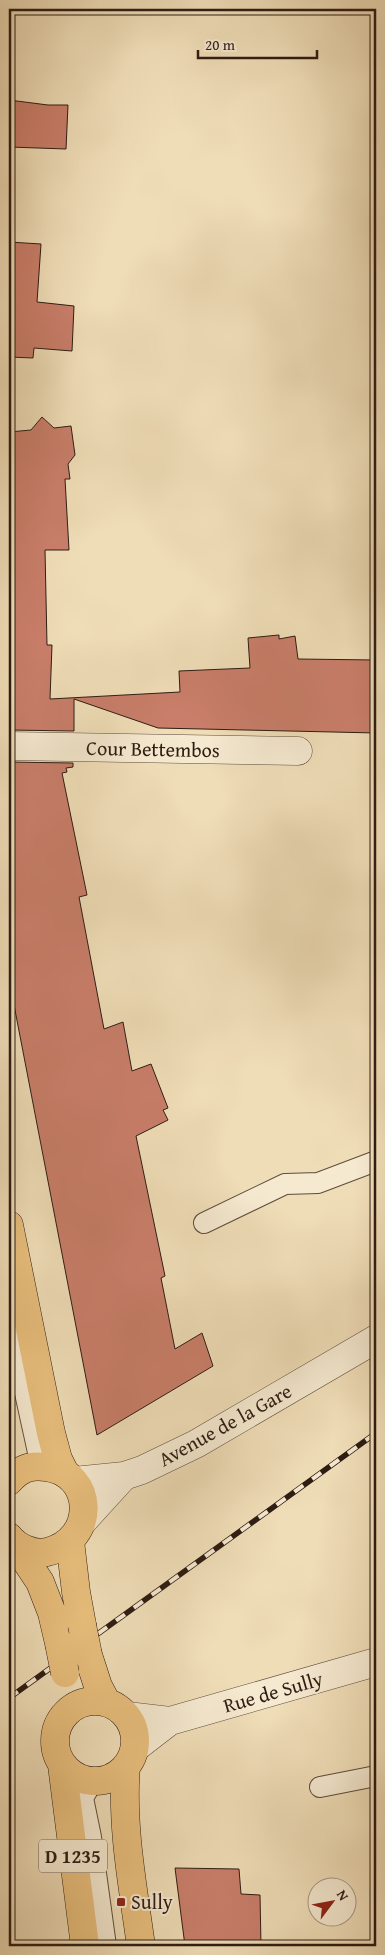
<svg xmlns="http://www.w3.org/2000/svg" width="385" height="1955" font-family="'Gentium Book Plus',serif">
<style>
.building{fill:#c97e6a;stroke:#2e1c13}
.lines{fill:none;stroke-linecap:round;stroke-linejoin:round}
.service-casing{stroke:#5e4c3c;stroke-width:22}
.minor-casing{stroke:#5e4c3c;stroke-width:29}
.primary-casing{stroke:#2e1c13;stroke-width:29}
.service{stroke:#f5e9d0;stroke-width:20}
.minor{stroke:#f5e9d0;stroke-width:28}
.primary{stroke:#e8be7c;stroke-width:28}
.rail-casing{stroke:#2e1c13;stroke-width:5.5}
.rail{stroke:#f5e9d0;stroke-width:4;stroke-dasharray:11;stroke-linecap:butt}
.primary-bridge-casing{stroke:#2e1c13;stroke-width:29;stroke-linecap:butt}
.primary-bridge{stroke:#e8be7c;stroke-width:28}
.poi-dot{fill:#8f2418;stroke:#f5e9d0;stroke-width:2}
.labels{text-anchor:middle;stroke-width:4;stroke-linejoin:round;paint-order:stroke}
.shield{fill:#f5e9d0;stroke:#6a5a4c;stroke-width:1}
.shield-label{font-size:19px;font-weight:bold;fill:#2e1c13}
.street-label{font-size:20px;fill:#2e1c13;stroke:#f5e9d0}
.poi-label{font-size:20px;fill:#2e1c13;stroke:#f5e9d0;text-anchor:start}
</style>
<rect width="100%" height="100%" fill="#efddb7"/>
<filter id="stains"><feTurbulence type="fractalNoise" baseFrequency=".004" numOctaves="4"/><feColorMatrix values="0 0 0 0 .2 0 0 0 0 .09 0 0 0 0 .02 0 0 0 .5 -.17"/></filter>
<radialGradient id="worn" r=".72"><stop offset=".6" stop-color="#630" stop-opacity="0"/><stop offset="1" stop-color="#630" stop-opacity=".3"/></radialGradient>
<path class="building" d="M9,100l39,5h20l-2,44 -57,-2z
M9,242l32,2 -4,58 37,4 -2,45 -38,-3 -1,10 -24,-1z
M42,417l12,11 17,-2 4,29 -7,9 2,15h-5l4,71h-24l2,95h5l-2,54 130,-7 -1,-21 71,-3 -2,-30 31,-3v4l16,-3 3,23 78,1v73l-218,-5 -84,-29v32l-65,-1v-156h4l-4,-42v-100l22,-2z
M9,762l64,1v4l-7,1 1,4 -5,1 25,122 -8,2 25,132 19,-7 9,49 19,-7 17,44 -5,2 5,10 -32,16 29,140 -4,2 14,71 27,-16 11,33 -116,69 -88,-456z
M175,1868l64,1 2,25 19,1 1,51h-76z"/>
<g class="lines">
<g class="service-casing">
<path id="service" d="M204,1223l81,-39 33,-1 58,-22
M9,1320l32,146
M93,1781l-10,17 8,39 15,109
M320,1787l56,-11"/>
</g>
<g class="minor-casing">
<path id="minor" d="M9,746l289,5
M74,1481l50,-5
M83,1521l41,-45 18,-6 54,-26 180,-105
M127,1716l43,5
M135,1748l35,-27 206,-59"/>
</g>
<g class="primary-casing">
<path id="primary" d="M9,1225l42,208 7,26 7,14
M9,1481c11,-12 20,-16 37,-14 49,6 51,73 1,85 -14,3 -30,-5 -38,-15
M70,1541l6,51 6,33
M14,1543l26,39 12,31 7,30
M88,1655l10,31 9,17
M55 1741a40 40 0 1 1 80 0a40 40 0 1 1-80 0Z
M62,1765l23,181
M126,1766c-5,60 7,121 15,180"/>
</g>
<use href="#service" class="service"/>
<use href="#minor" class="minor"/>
<use href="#primary" class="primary"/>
<g class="rail-casing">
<path id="rail" d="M9,1698l367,-265"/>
</g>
<use href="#rail" class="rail"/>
<g class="primary-bridge-casing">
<path id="primary-bridge" d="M82,1625l6,30
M59,1643l6,30"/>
</g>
<use href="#primary-bridge" class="primary-bridge"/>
</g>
<rect class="poi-dot" x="116" y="1897" width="10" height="10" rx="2.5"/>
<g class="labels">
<rect class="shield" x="39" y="1839.5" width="68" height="33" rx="4"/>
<g class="shield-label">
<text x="73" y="1863">D 1235</text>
</g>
<g class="street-label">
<text transform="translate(153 749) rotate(1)" y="7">Cour Bettembos</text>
<text transform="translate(225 1425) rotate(-29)" y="7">Avenue de la Gare</text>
<text transform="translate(273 1692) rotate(-16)" y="7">Rue de Sully</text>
</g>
<g class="poi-label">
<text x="131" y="1909">Sully</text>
</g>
</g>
<rect width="385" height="1955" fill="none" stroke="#efddb7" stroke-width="30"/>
<rect x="10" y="10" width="365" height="1935" fill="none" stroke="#2e1c13" stroke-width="2.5"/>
<rect x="15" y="15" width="355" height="1925" fill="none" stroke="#2e1c13"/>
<g transform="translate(332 1902) rotate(58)"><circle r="24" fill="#f5e9d0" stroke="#a59784"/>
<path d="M0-4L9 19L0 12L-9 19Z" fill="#8f2418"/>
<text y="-8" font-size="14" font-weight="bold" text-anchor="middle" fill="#2e1c13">N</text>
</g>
<path d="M198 50v8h119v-8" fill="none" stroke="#2e1c13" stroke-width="2.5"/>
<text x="205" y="50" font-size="15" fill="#2e1c13" stroke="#f5e9d0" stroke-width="4" paint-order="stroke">20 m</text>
<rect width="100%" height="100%" filter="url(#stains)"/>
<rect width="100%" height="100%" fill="url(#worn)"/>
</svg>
